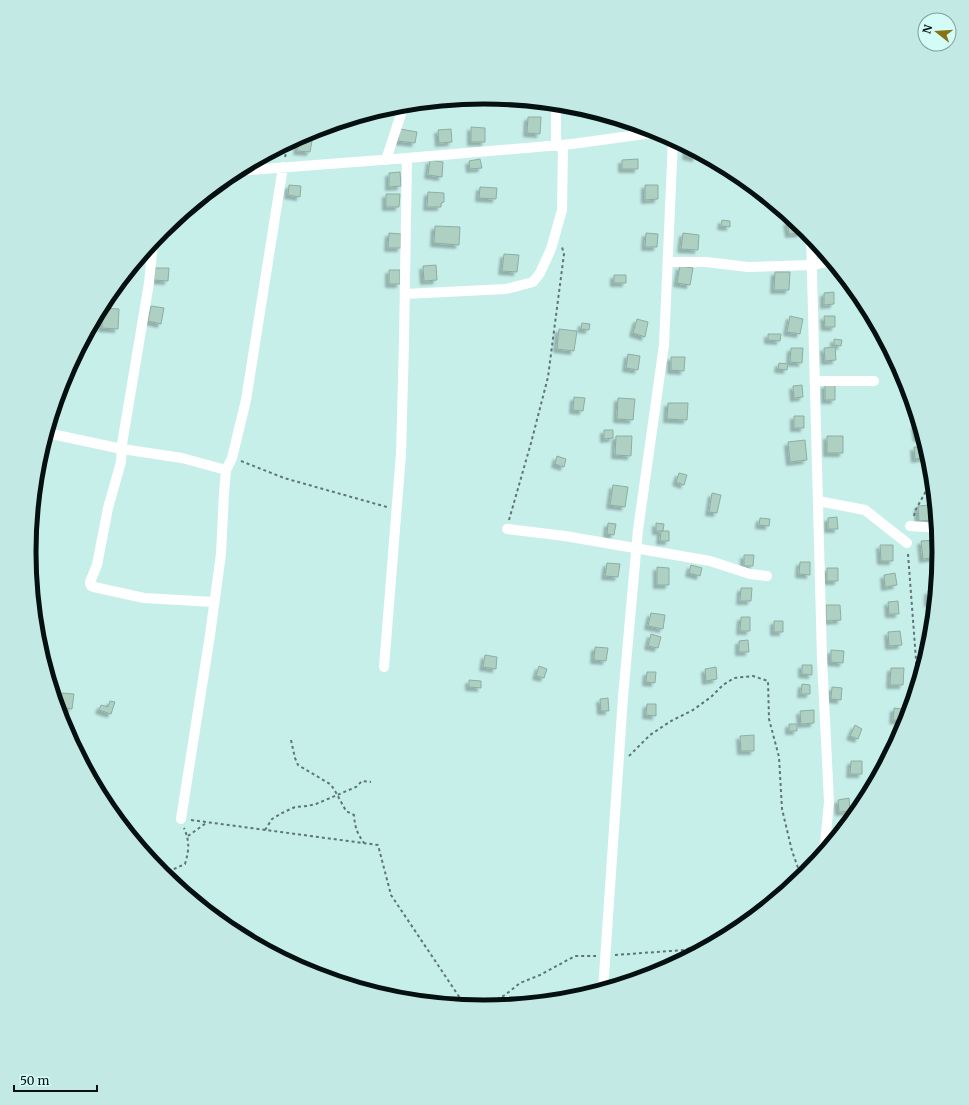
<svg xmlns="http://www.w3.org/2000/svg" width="969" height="1105" font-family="Merriweather,serif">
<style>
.building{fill:#add0c2;stroke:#8caea1;filter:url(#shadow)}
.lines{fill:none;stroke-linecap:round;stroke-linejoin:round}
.path{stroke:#5d7673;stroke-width:2;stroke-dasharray:3 3;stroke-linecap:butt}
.street{stroke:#fff;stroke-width:10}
.rim{fill:none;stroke:#041110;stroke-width:5}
</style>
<defs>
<filter id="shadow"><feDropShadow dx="-3.5" dy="3.5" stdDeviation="1" flood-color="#0004"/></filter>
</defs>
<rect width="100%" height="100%" fill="#c7efea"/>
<path class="building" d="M528,117h13l-1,17 -13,-1z
M471,127l14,1v14h-14z
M400,129l17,3 -2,11 -17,-2z
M451,129l1,13 -13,1 -1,-13z
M299,139l13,2 -2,11 -13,-1z
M687,147l10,5 -1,6 -10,-2z
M480,159l2,9 -12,1 -1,-8z
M638,159v10h-16v-9z
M430,160l13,2 -1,15 -14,-2z
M400,172l1,14 -12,1v-14z
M289,185l12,1 -1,11 -12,-2z
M645,185h13v14l-13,1z
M480,187l17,1 -1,11 -17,-1z
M428,192l16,1v9l-3,1v4h-14z
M386,194h14l-1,13h-13z
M722,220l8,1v6l-9,-1z
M796,221l4,4 1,8 -12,1 -2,-12z
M435,226l25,1 -1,18 -25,-2z
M389,233l12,1v14h-13z
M646,233l12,1 -1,13h-12z
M683,233l16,2 -1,15 -17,-1z
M504,254l15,1 -2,17 -15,-1z
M436,265l1,15 -13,1 -1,-15z
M680,266l13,2 -3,17 -13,-2z
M155,268h14l-1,13 -14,-1z
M389,270h11v14h-11z
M775,272h15l-1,18h-15z
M614,275h12v8h-12z
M834,292v12l-10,1v-12z
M151,306l13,2 -3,16 -13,-3z
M103,308l16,1 -1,20 -16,-1z
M790,316l13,3 -3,15 -13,-2z
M824,316h11v11h-10z
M637,319l11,3 -3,15 -12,-4z
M582,323l8,1 -1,6 -8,-1z
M559,329l18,2 -3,20 -17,-2z
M768,334h13l-1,7 -12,-1z
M834,339l8,1 -1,6 -7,-1z
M835,347l1,13 -11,1 -1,-13z
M791,348h12l-1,15 -12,-1z
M628,354l12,2 -2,14 -12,-2z
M671,357h14l-1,14 -13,-1z
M779,363l9,1 -1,6 -9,-1z
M905,377v1l5,14 -4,1z
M835,384v16h-10v-15z
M802,385l1,12 -9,1 -1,-12z
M574,397l11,1 -2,13 -10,-1z
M618,398l17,1 -2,21 -16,-1z
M668,403h20l-1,17 -20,-1z
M794,416h10v12h-10z
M919,424l4,13 -6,1 -2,-13z
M604,430h9v8l-9,1z
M616,436h16l-1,20 -16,-1z
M827,436h16v17h-16z
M805,440l2,20 -17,2 -2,-20z
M914,447h12l3,10 -14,2z
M557,456l9,3 -2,8 -9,-3z
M679,473l8,2 -3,10 -8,-3z
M613,485l15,2 -3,20 -15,-2z
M712,493l9,2 -4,18 -8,-1z
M930,505l2,15 -13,1 -1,-15z
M837,517l1,12h-10v-11z
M760,518l10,1 -1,7 -10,-1z
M608,523l8,1 -2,11 -7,-1z
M656,523l8,1 -1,7h-7z
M661,531h8v10h-9z
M936,540l1,17 -14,2 -2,-18z
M880,545h13v16h-12z
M744,555h10l-1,11h-9z
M800,562h10v13l-11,-1z
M607,563l13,1 -2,13 -13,-1z
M691,565l11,3 -2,8 -11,-3z
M657,567l12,1v17h-12z
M827,568h11v13h-11z
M895,573l2,12 -12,2 -1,-12z
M741,588h11l-1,13h-11z
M928,591h8l-1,12h-7z
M898,601l1,13h-10l-1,-12z
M826,605h14l1,15 -15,1z
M651,613l14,2 -2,14 -15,-3z
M741,617h9v14h-10z
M774,621h9v11h-9z
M926,629h6l-1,13h-6z
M900,631l2,14 -13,1 -1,-14z
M651,634l10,3 -3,11 -10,-2z
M748,640l1,12h-10v-11z
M595,647l13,1 -2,13 -12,-1z
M831,650l13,1 -1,12 -12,-1z
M485,655l12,2 -1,12 -13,-2z
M802,665h10v10l-10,-1z
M539,666l8,3 -3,9 -8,-2z
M716,667l1,12 -11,2 -1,-12z
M891,668h13l-1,17h-13z
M647,672h9l-1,11 -9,-1z
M469,680l12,1v7l-12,-1z
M802,684l8,1v9h-9z
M832,687l10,1 -1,12 -10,-1z
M62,693l12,1 -2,15 -11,-2z
M608,698l1,13h-8l-1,-12z
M110,701l5,1 -4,12 -12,-4 2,-5 7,2z
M647,704h9v12l-10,-1z
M894,708l9,1 -1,12 -9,-1z
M814,710v13l-13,1 -1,-13z
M789,724h8v7h-8z
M855,725l7,4 -4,10 -8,-3z
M754,735v16h-13l-1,-15z
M851,761h11v13h-12z
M89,775l8,1 -2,10z
M849,798l1,13 -11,1 -1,-12z"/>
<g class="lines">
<path class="path" d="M285,157l4,-14
M241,461l43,17 103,29
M914,516l1,-5 11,-20 6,-17
M509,520l22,-77 17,-66 16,-123 -2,-7
M908,554l10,132
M291,740l4,18 3,7 32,19 4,5 12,22 8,4c1,13 3,18 10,28
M629,756l21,-21 21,-14 22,-11 18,-13 12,-12 11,-7 19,-2 15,5 1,38 10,38 3,52 10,42 10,28
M191,820l187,25 13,50 73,109
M265,830l7,-11 10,-6 13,-6 12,-1 9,-2 40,-17 6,-6 9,1
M188,836l18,-13
M808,873l2,-6
M164,876l10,-7 11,-5c4,-14 5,-22 -1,-36
M615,955l69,-5 43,-13
M465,1006l-1,-2 26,-1 15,-8 15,-12 20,-8 35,-19h21"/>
<path class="street" d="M556,104v41
M386,160l18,-55
M237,171l170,-13 165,-14 87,-12
M811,236l11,423 7,143 -4,42 -3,5 -8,9
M153,242l-4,41 -27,161 -1,18 -13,46 -11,57 -7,17 1,4 3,1 50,11 70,4
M668,262h38l42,5 64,-2 20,-4
M405,294l101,-5 27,-7 7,-9 11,-24 11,-39 1,-65
M815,381h59
M47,433l75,16 60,9 44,12
M818,501l47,9 42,33
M910,526l28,2
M507,529l58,7 145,25 40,13 17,2
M384,667l17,-213 3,-113 3,-183
M181,819l29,-184 11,-81 3,-61 2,-23 6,-12 14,-58 37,-233
M603,990l20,-293 15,-167 26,-185 9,-206"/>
</g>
<path d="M0 0H969V1105H0ZM36 552a448 448 0 1 1 896 0a448 448 0 1 1-896 0Z" fill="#c3e9e5" fill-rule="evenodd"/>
<path class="rim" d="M36 552a448 448 0 1 1 896 0a448 448 0 1 1-896 0Z"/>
<g transform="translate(937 32) rotate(287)"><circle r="19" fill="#d4fcf7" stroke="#819e9b"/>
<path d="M0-3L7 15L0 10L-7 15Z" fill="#867315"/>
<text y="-6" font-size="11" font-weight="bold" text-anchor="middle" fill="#041110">N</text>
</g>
<path d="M14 1085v6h83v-6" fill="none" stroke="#041110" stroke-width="2"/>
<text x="20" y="1085" font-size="12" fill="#041110" stroke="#d4fcf7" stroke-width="3" paint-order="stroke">50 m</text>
</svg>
